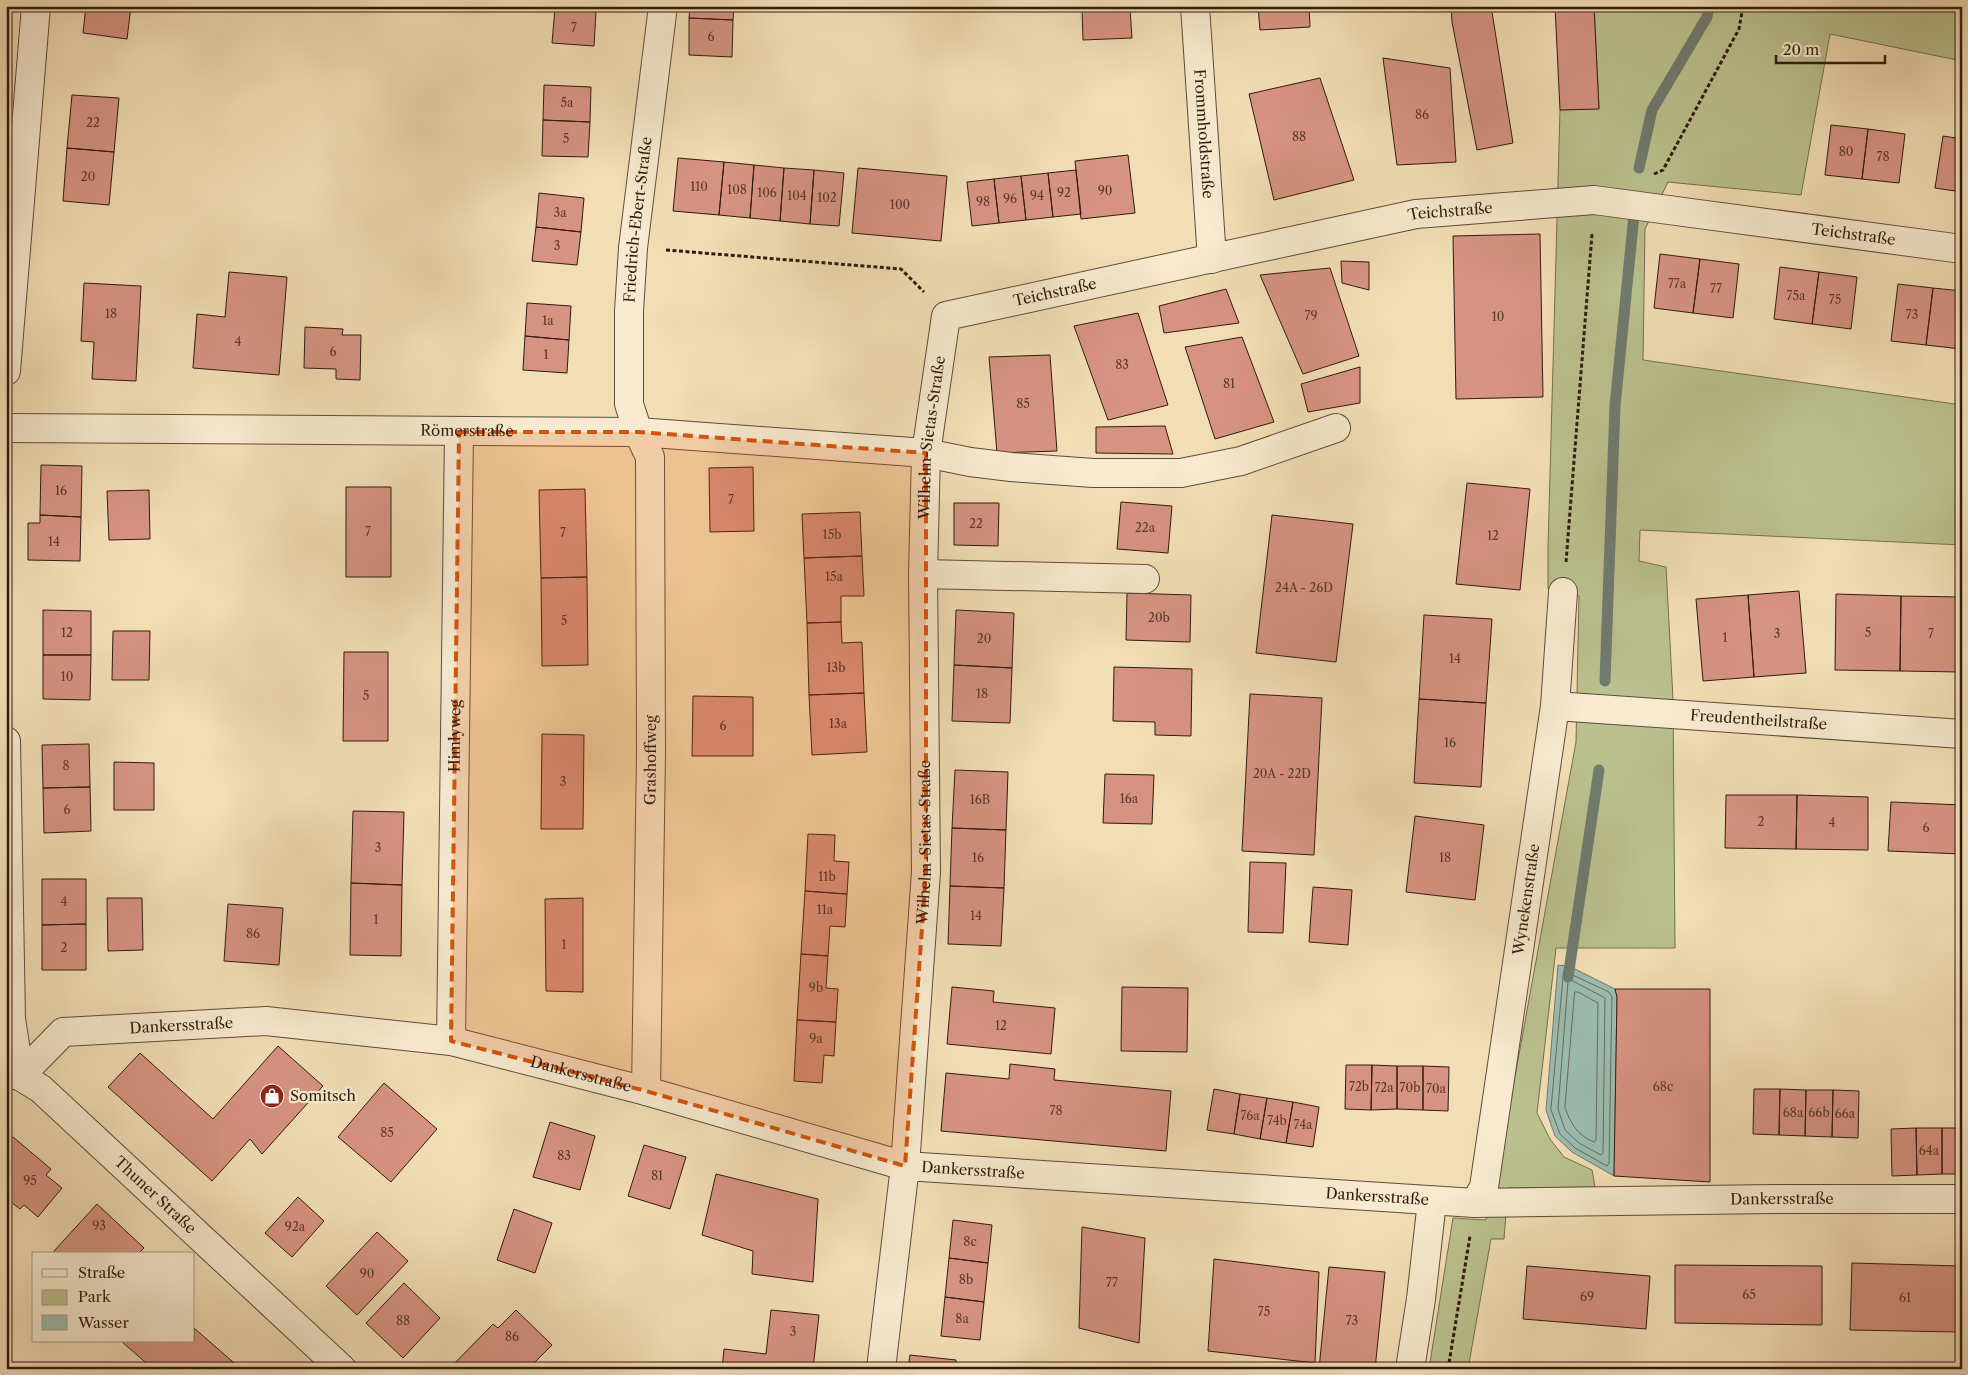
<svg xmlns="http://www.w3.org/2000/svg" width="1968" height="1375" font-family="'Libre Caslon Text',serif">
<style>
.green{fill:#bac18e;stroke:#756e4f}
.water{fill:#9bbcb0;stroke:#707b70}
.lines{fill:none;stroke-linecap:round;stroke-linejoin:round}
.shore{stroke:#666b60;stroke-width:1}
.stream{stroke:#707b70;stroke-width:11}
.building{fill:#d79382;stroke:#301a10}
.minor-casing{stroke:#604b39;stroke-width:30}
.path{stroke:#301a10;stroke-width:3;stroke-dasharray:4 2.5;stroke-linecap:butt}
.minor{stroke:#f7eacf;stroke-width:28}
.marked{fill:#d6530c;fill-opacity:0.2;stroke:#d6530c;stroke-width:4;stroke-dasharray:10 6;stroke-linejoin:round}
.labels{text-anchor:middle;stroke-width:4.5;stroke-linejoin:round;paint-order:stroke}
.number-label{font-size:12px;fill:#5a382c}
.street-label{font-size:15px;fill:#301a10;stroke:#f7eacf}
.poi-label{font-size:15px;fill:#301a10;stroke:#f7eacf;text-anchor:start}
</style>
<rect width="100%" height="100%" fill="#f2deb5"/>
<filter id="stains"><feTurbulence type="fractalNoise" baseFrequency=".004" numOctaves="4"/><feColorMatrix values="0 0 0 0 .2 0 0 0 0 .09 0 0 0 0 .02 0 0 0 .5 -.17"/></filter>
<radialGradient id="worn" r=".72"><stop offset=".6" stop-color="#630" stop-opacity="0"/><stop offset="1" stop-color="#630" stop-opacity=".3"/></radialGradient>
<path class="green" d="M1594,6h368v55l-132,-27 -29,161 -133,-13 -23,47 -2,131 319,45v140l-322,-15 -1,31 27,6 7,132 2,249h-119l-19,165 13,26 14,18 28,13 3,17 -87,1 -4,51h-13l-23,130h-39l24,-151 33,2 15,-67 75,-411 3,-146 -31,-7v-41l12,-438 39,-2z"/>
<path class="water" d="M1558,965l11,1 46,23 2,8 -3,179 -42,-24 -17,-16 -9,-26z"/>
<g class="lines">
<path class="shore" d="M1564,971l45,21 3,5 -3,166 -2,3 -32,-18 -15,-14 -9,-24z
M1571,980l34,18 -2,155 -2,2 -22,-12 -14,-13 -7,-21 10,-127z
M1575,992h3l20,11 -2,137 -2,2c-17,-7 -23,-18 -29,-34z"/>
<path class="stream" d="M1639,168l13,-58 55,-93 2,-11
M1605,681l10,-275 19,-191
M1568,977l31,-207"/>
</g>
<path class="building" d="M86,6h45l-4,33 -44,-6z
M555,6h42l-1,6 -41,-3z
M690,6h44l-1,14 -44,-2z
M1082,6h48v2l-48,1z
M1258,6h51l1,21 -50,3z
M1451,6h40l22,137 -36,7 -25,-128z
M1555,6h39l5,103 -39,1z
M1130,8l2,30 -49,2 -1,-31z
M555,9l41,3 -2,34 -42,-3z
M689,18l44,2 -1,37 -43,-2z
M1383,58l67,10 6,94 -59,3z
M1320,78l34,102 -80,20 -25,-106z
M544,85l47,2 -1,35 -47,-2z
M72,95l47,3 -5,54 -47,-4z
M543,120l47,2 -2,35 -46,-1z
M1831,125l37,4 -6,50 -37,-4z
M1868,129l37,5 -6,49 -37,-4z
M1943,136l19,3v53l-27,-4z
M67,148l47,4 -5,53 -46,-4z
M1128,155l7,58 -54,6 -6,-58z
M678,158l46,4 -5,53 -46,-4z
M724,162l30,3 -4,53 -31,-3z
M754,165l30,3 -4,53 -30,-3z
M784,168l30,2 -4,54 -30,-3z
M858,168l89,8 -6,65 -89,-8z
M814,170l30,3 -5,53 -29,-2z
M1076,170l5,44 -28,3 -5,-44z
M1048,173l5,44 -27,3 -5,-44z
M1021,176l5,44 -27,3 -5,-44z
M994,179l5,44 -27,3 -5,-44z
M539,193l45,5 -3,34 -45,-5z
M536,227l45,5 -4,33 -45,-4z
M1540,234l3,163 -87,2 -3,-163z
M1660,254l40,5 -7,54 -39,-5z
M1700,259l39,5 -6,54 -40,-5z
M1341,261l28,1v28l-27,-7z
M1780,267l39,5 -7,52 -38,-5z
M1330,268l29,88 -56,18 -43,-99z
M229,272l58,5 -8,98 -86,-7 4,-54 28,3z
M1819,272l38,5 -6,52 -39,-5z
M84,283l57,3 -5,95 -44,-2 2,-37 -13,-1z
M1898,284l35,4 -7,57 -35,-4z
M1933,288l29,3 -1,58 -35,-4z
M1226,289l13,34 -75,10 -5,-27z
M527,303l44,3 -2,34 -44,-4z
M1138,313l30,92 -60,15 -34,-94z
M305,327l38,2 -1,6h19l-1,45 -24,-1v-10l-32,-1z
M525,336l44,4 -2,33 -44,-3z
M1242,337l32,85 -59,17 -30,-92z
M1050,355l7,96 -60,2 -8,-96z
M1360,367v36l-52,9 -7,-28z
M1165,426l8,28 -77,-1v-26z
M41,465l41,1 -1,51 -41,-2z
M753,467l1,64 -44,1 -1,-64z
M1467,483l63,6 -10,101 -64,-6z
M346,487h45v90h-45z
M585,489l2,88 -46,1 -2,-88z
M149,490l1,49 -41,1 -2,-49z
M1121,502l51,4 -4,47 -51,-4z
M954,503h45l-1,43 -44,-1z
M860,512l2,44 -58,2 -2,-44z
M40,515l41,2 -1,44 -52,-1v-37h12z
M1272,515l81,9 -17,138 -80,-9z
M862,556l2,40h-23v26l-34,1 -3,-65z
M587,577l1,88 -46,1 -1,-88z
M1799,591l7,82 -52,4 -6,-82z
M1127,593l64,2 -1,47 -64,-2z
M1836,594l65,2 -1,75 -65,-1z
M1748,595l6,82 -51,4 -7,-82z
M1901,596l61,1v75l-62,-1z
M43,610l48,1v44h-48z
M956,610l58,3 -2,55 -58,-3z
M1424,615l68,4 -6,84 -67,-4z
M841,622l1,21 20,-1 2,51 -55,2 -2,-72z
M113,631h37l-1,49h-37z
M344,652h44v89h-45z
M43,655h48l-1,45 -47,-1z
M954,665l58,3 -2,55 -58,-2z
M1114,667l78,2 -1,67 -36,-1v-13l-42,-1z
M864,693l3,59 -55,3 -3,-60z
M1250,694l72,4 -8,157 -72,-4z
M693,696l60,1v59h-61z
M1419,699l67,4 -5,84 -67,-4z
M542,734l42,1 -1,94h-42z
M89,744l1,43 -47,1 -1,-43z
M114,762l40,1v47h-40z
M955,770l53,2 -2,58 -54,-2z
M1105,774l49,1 -2,49 -49,-1z
M90,787l1,44 -47,2 -1,-45z
M1726,795h71l-1,54 -71,-1z
M1797,795l71,2v53l-72,-1z
M1891,802l71,3v49l-74,-3z
M353,811l51,1 -2,73 -51,-2z
M1415,816l69,9 -9,75 -69,-8z
M952,828l54,2 -2,58 -54,-2z
M808,834l27,1 -1,26 15,1 -2,32 -42,-3z
M1250,862l36,1 -3,70 -35,-1z
M42,879h44v45l-44,1z
M351,883l51,2 -1,71 -51,-1z
M950,886l54,2 -3,58 -53,-2z
M1313,887l39,3 -4,55 -39,-3z
M805,891l42,3 -2,33 -15,-1 -2,30 -27,-2z
M107,898h35l1,52 -35,1z
M583,898v94l-37,-1 -1,-92z
M228,904l55,4 -4,57 -55,-4z
M86,924v46h-44v-45z
M801,954l27,2 -2,32 12,1 -2,33 -39,-2z
M952,987l42,4 -1,11 62,6 -4,46 -104,-10z
M1122,987l66,1 -1,64 -66,-1z
M1615,989h95v193l-96,-6 3,-179z
M797,1020l39,2 -2,34 -10,-1 -2,28 -28,-2z
M278,1046l45,40 -61,68 -12,-15 -38,42 -104,-94 32,-34 73,66z
M1010,1064l45,5 -1,11 117,11 -5,60 -225,-20 5,-58 63,6z
M1346,1065h26l-1,45 -26,-1z
M1372,1065l25,1v43l-26,1z
M1397,1066h26v44l-26,-1z
M1423,1066l26,1 -1,44 -25,-1z
M384,1083l53,46 -46,53 -53,-45z
M1214,1089l26,5 -6,40 -27,-4z
M1754,1089h26l-1,46 -26,-1z
M1780,1089l26,1 -1,46 -26,-1z
M1806,1090h27l-1,47 -27,-1z
M1833,1090l26,1 -1,47 -26,-1z
M1240,1094l27,4 -7,41 -26,-5z
M1267,1098l26,4 -7,41 -26,-4z
M1293,1102l26,5 -6,40 -27,-4z
M550,1122l45,14 -15,54 -47,-13z
M1916,1128h26v46l-25,1z
M1916,1128l1,47 -25,1 -1,-47z
M1942,1128h20v46h-20z
M13,1137l38,32 -5,6 16,13 -24,29 -14,-12 -4,4 -14,-11v-53z
M644,1145l42,12 -16,52 -42,-13z
M716,1174l102,25 -5,83 -61,-8 1,-23 -51,-16z
M298,1197l26,24 -32,36 -27,-24z
M97,1204l47,44 -6,6h-81l-3,-3z
M514,1209l38,14 -17,50 -38,-13z
M953,1220l39,5 -4,38 -39,-5z
M1082,1227l63,11 -6,105 -60,-15z
M377,1232l31,29 -51,54 -31,-29z
M949,1258l39,5 -4,39 -39,-5z
M1214,1259l105,13 -4,91 -107,-12z
M1852,1263l108,3 -2,66 -108,-2z
M1675,1265l147,1v59l-147,-2z
M1527,1266l123,10 -4,53 -123,-10z
M1329,1267l56,5 -10,97h-56z
M404,1283l36,35 -37,40 -37,-35z
M945,1297l39,5 -4,38 -39,-4z
M516,1310l36,35 -24,24h-79l44,-45 5,4z
M771,1310l48,5 -6,54h-91l2,-20 42,5z
M194,1328l47,41h-88l-32,-28h73z
M910,1355l46,5v9h-48z"/>
<g class="lines">
<g class="minor-casing">
<g id="minor">
<path id="s1" d="M1195,6l17,253"/>
<path d="M6,371l30,-365"/>
<path id="s2" d="M6,428l632,4 288,21 44,9 41,5 82,6h88l60,-12 95,-33"/>
<path d="M923,574l222,5"/>
<path id="s3" d="M1555,706l407,28"/>
<path d="M6,741l5,278 9,57"/>
<path id="s4" d="M451,1041l8,-609"/>
<path id="s5" d="M6,1073l14,3 21,13 301,280"/>
<path id="s6" d="M20,1076l43,-44 203,-11 185,20 195,50 259,75 570,37 299,-4h188"/>
<path id="s7" d="M646,1091l5,-338 -1,-296 -12,-25 -9,-28v-93l4,-63 30,-242"/>
<path id="s8" d="M1475,1203l9,-16 71,-481 8,-114"/>
<path id="s9" d="M881,1369l24,-203 21,-294 -3,-298 3,-121 20,-137 470,-102 178,-14 368,49"/>
<path d="M1410,1369l11,-70 11,-98"/>
</g>
</g>
<path class="path" d="M1654,174l9,-4 76,-141 4,-23
M666,250l235,19 23,23
M1566,562l26,-328
M1448,1369l22,-133"/>
<use href="#minor" class="minor"/>
</g>
<path class="marked" d="M459,432h179l288,21v419l-21,294 -259,-75 -195,-50z"/>
<defs>
<g id="shop-disc" transform="scale(1.25)"><circle r="9.5" fill="#8f2418" stroke="#f7eacf"/><path d="M-5-2.5h2.3a2.7 3.5 0 0 1 5.4 0H5L5.5 6h-11ZM-1.5-2.5h3a1.5 2.3 0 0 0-3 0Z" fill="#fff"/></g>
</defs>
<g fill-rule="evenodd">
<use href="#shop-disc" x="272" y="1096"/>
</g>
<g class="labels">
<g class="number-label">
<text x="574" y="32">7</text>
<text x="711" y="41">6</text>
<text x="567" y="107">5a</text>
<text x="1422" y="119">86</text>
<text x="93" y="127">22</text>
<text x="1299" y="141">88</text>
<text x="566" y="143">5</text>
<text x="1846" y="156">80</text>
<text x="1883" y="161">78</text>
<text x="88" y="181">20</text>
<text x="699" y="191">110</text>
<text x="737" y="194">108</text>
<text x="1105" y="195">90</text>
<text x="767" y="197">106</text>
<text x="1064" y="197">92</text>
<text x="797" y="200">104</text>
<text x="1037" y="200">94</text>
<text x="827" y="202">102</text>
<text x="1010" y="203">96</text>
<text x="983" y="206">98</text>
<text x="900" y="209">100</text>
<text x="560" y="217">3a</text>
<text x="557" y="250">3</text>
<text x="1677" y="288">77a</text>
<text x="1716" y="293">77</text>
<text x="1796" y="300">75a</text>
<text x="1835" y="304">75</text>
<text x="111" y="318">18</text>
<text x="1912" y="319">73</text>
<text x="1311" y="320">79</text>
<text x="1498" y="321">10</text>
<text x="548" y="325">1a</text>
<text x="238" y="346">4</text>
<text x="333" y="356">6</text>
<text x="546" y="359">1</text>
<text x="1122" y="369">83</text>
<text x="1229" y="388">81</text>
<text x="1023" y="408">85</text>
<text x="61" y="495">16</text>
<text x="731" y="504">7</text>
<text x="976" y="528">22</text>
<text x="1145" y="532">22a</text>
<text x="368" y="536">7</text>
<text x="563" y="537">7</text>
<text x="832" y="539">15b</text>
<text x="1493" y="540">12</text>
<text x="54" y="546">14</text>
<text x="834" y="581">15a</text>
<text x="1304" y="592">24A - 26D</text>
<text x="1159" y="622">20b</text>
<text x="564" y="625">5</text>
<text x="67" y="637">12</text>
<text x="1868" y="637">5</text>
<text x="1777" y="638">3</text>
<text x="1931" y="638">7</text>
<text x="1725" y="642">1</text>
<text x="984" y="643">20</text>
<text x="1455" y="663">14</text>
<text x="836" y="672">13b</text>
<text x="67" y="681">10</text>
<text x="982" y="698">18</text>
<text x="366" y="700">5</text>
<text x="838" y="728">13a</text>
<text x="723" y="730">6</text>
<text x="1450" y="747">16</text>
<text x="66" y="770">8</text>
<text x="1282" y="778">20A - 22D</text>
<text x="563" y="786">3</text>
<text x="1129" y="803">16a</text>
<text x="980" y="804">16B</text>
<text x="67" y="814">6</text>
<text x="1761" y="826">2</text>
<text x="1832" y="827">4</text>
<text x="1926" y="832">6</text>
<text x="378" y="852">3</text>
<text x="978" y="862">16</text>
<text x="1445" y="862">18</text>
<text x="827" y="881">11b</text>
<text x="64" y="906">4</text>
<text x="825" y="914">11a</text>
<text x="976" y="920">14</text>
<text x="376" y="924">1</text>
<text x="253" y="938">86</text>
<text x="564" y="949">1</text>
<text x="64" y="952">2</text>
<text x="816" y="992">9b</text>
<text x="1001" y="1030">12</text>
<text x="816" y="1043">9a</text>
<text x="1359" y="1091">72b</text>
<text x="1663" y="1091">68c</text>
<text x="1384" y="1092">72a</text>
<text x="1410" y="1092">70b</text>
<text x="1436" y="1093">70a</text>
<text x="1056" y="1115">78</text>
<text x="1793" y="1117">68a</text>
<text x="1819" y="1117">66b</text>
<text x="1845" y="1118">66a</text>
<text x="1250" y="1120">76a</text>
<text x="1277" y="1125">74b</text>
<text x="1303" y="1129">74a</text>
<text x="387" y="1137">85</text>
<text x="1929" y="1155">64a</text>
<text x="564" y="1160">83</text>
<text x="657" y="1180">81</text>
<text x="30" y="1185">95</text>
<text x="99" y="1230">93</text>
<text x="295" y="1231">92a</text>
<text x="970" y="1246">8c</text>
<text x="367" y="1278">90</text>
<text x="966" y="1284">8b</text>
<text x="1112" y="1287">77</text>
<text x="1749" y="1299">65</text>
<text x="1587" y="1301">69</text>
<text x="1905" y="1302">61</text>
<text x="1264" y="1316">75</text>
<text x="962" y="1323">8a</text>
<text x="403" y="1325">88</text>
<text x="1352" y="1325">73</text>
<text x="793" y="1336">3</text>
<text x="512" y="1341">86</text>
</g>
<g class="street-label">
<text dy="5" stroke="none"><textPath href="#s1" startOffset="128">Frommholdstraße</textPath></text>
<text dy="5" stroke="none"><textPath href="#s9" startOffset="1572">Teichstraße</textPath></text>
<text dy="5" stroke="none"><textPath href="#s7" startOffset="876">Friedrich-Ebert-Straße</textPath></text>
<text dy="5" stroke="none"><textPath href="#s9" startOffset="1978">Teichstraße</textPath></text>
<text dy="5" stroke="none"><textPath href="#s9" startOffset="1168">Teichstraße</textPath></text>
<text dy="5" stroke="none"><textPath href="#s2" startOffset="461">Römerstraße</textPath></text>
<text dy="5" stroke="none"><textPath href="#s9" startOffset="934">Wilhelm-Sietas-Straße</textPath></text>
<text dy="5" stroke="none"><textPath href="#s3" startOffset="204">Freudentheilstraße</textPath></text>
<text dy="5" stroke="none"><textPath href="#s4" startOffset="305">Himlyweg</textPath></text>
<text dy="5" stroke="none"><textPath href="#s7" startOffset="331">Grashoffweg</textPath></text>
<text dy="5" stroke="none"><textPath href="#s9" startOffset="529">Wilhelm-Sietas-Straße</textPath></text>
<text dy="5" stroke="none"><textPath href="#s8" startOffset="309">Wynekenstraße</textPath></text>
<text dy="5" stroke="none"><textPath href="#s6" startOffset="180">Dankersstraße</textPath></text>
<text dy="5" stroke="none"><textPath href="#s6" startOffset="585">Dankersstraße</textPath></text>
<text dy="5" stroke="none"><textPath href="#s6" startOffset="990">Dankersstraße</textPath></text>
<text dy="5" stroke="none"><textPath href="#s5" startOffset="195">Thuner Straße</textPath></text>
<text dy="5" stroke="none"><textPath href="#s6" startOffset="1395">Dankersstraße</textPath></text>
<text dy="5" stroke="none"><textPath href="#s6" startOffset="1800">Dankersstraße</textPath></text>
</g>
<g class="poi-label">
<text x="290" y="1101">Somitsch</text>
</g>
</g>
<rect width="1968" height="1375" fill="none" stroke="#f2deb5" stroke-width="25"/>
<rect x="8" y="8" width="1953" height="1360" fill="none" stroke="#301a10" stroke-width="2.5"/>
<rect x="12" y="12" width="1943" height="1350" fill="none" stroke="#301a10"/>
<rect x="32" y="1252" width="162" height="90" fill="#f7eacf" stroke="#a79783"/>
<rect x="42" y="1269" width="25" height="8" fill="#f7eacf" stroke="#a79783"/>
<text x="78" y="1278" font-size="15" fill="#301a10">Straße</text>
<rect x="42" y="1290" width="25" height="15" fill="#bac18e" stroke="#a79783"/>
<text x="78" y="1302" font-size="15" fill="#301a10">Park</text>
<rect x="42" y="1315" width="25" height="15" fill="#9bbcb0" stroke="#a79783"/>
<text x="78" y="1328" font-size="15" fill="#301a10">Wasser</text>
<path d="M1776 55v8h109v-8" fill="none" stroke="#301a10" stroke-width="2.5"/>
<text x="1783" y="55" font-size="15" fill="#301a10" stroke="#f7eacf" stroke-width="4" paint-order="stroke">20 m</text>
<rect width="100%" height="100%" filter="url(#stains)"/>
<rect width="100%" height="100%" fill="url(#worn)"/>
</svg>
